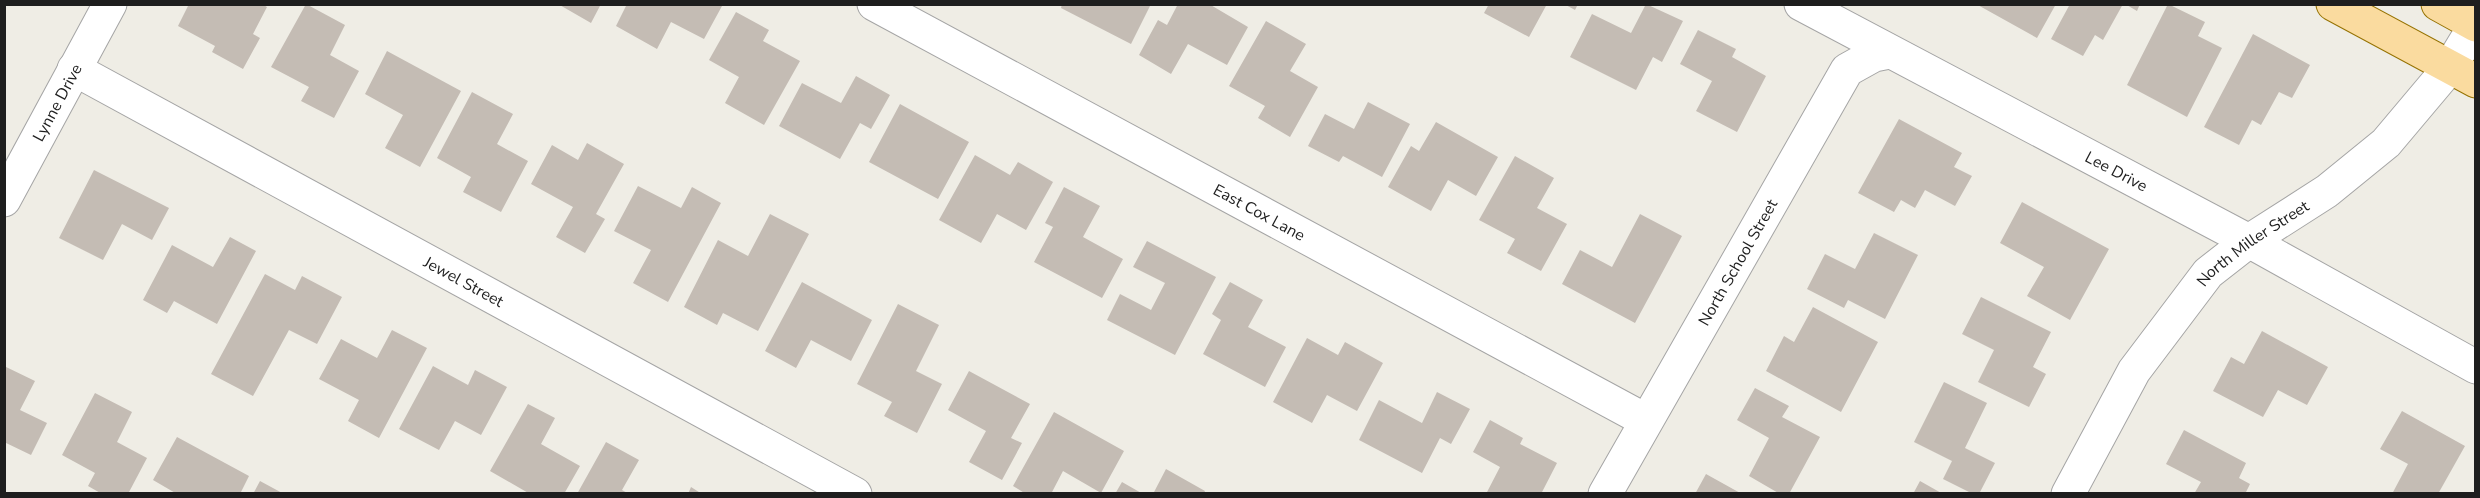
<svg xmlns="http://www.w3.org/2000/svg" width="2480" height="498" font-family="'Nunito Sans',sans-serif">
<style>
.building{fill:#c4bcb4}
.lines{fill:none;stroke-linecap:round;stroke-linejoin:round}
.minor-casing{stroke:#a5a5a5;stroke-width:35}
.major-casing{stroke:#967303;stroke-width:35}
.minor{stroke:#fff;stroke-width:33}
.major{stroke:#fadb9f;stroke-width:33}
.labels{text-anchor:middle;stroke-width:4.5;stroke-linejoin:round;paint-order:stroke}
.street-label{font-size:16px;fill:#1e1e1e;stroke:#fff}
</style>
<rect width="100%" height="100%" fill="#efede5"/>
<path class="building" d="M189,4h73l5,3 -14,27 7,4 -17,31 -31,-17 3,-6 -37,-20z
M306,4l39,21 -15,30 29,16 -25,47 -33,-17 8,-14 -38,-20z
M558,4h43l-10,19z
M627,4h93l2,2 -18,33 -33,-17 -14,27 -41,-23z
M1062,4h89l-20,40 -70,-36z
M1178,4h31l39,23 -21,38 -39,-21 -17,30 -32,-19 19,-35 9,5z
M1489,4h58l-18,33 -45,-24z
M1564,4h14l-3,6z
M1646,4l37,17 -21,41 -9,-5 -17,33 -66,-33 22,-43 39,19z
M1976,4h80l-19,34z
M2070,4h53l-20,36 -8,-5 -12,21 -32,-17z
M2125,4h15l-3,7z
M2168,4l37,18 -7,14 24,12 -35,69 -60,-32z
M736,12l33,18 -6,11 37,20 -36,64 -39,-22 14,-26 -30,-17z
M1266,21l40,23 -16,27 28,16 -28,50 -32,-19 7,-12 -36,-20z
M1698,30l38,19 -4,8 34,19 -29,56 -41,-21 16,-30 -32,-17z
M2253,34l57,31 -18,33 -13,-6 -18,33 -9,-5 -13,25 -35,-18z
M387,51l74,40 -41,76 -35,-19 18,-33 -38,-21z
M856,76l34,19 -19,34 -11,-6 -20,36 -61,-33 23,-43 39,20z
M472,92l41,22 -16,30 31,17 -27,51 -38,-20 8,-15 -34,-19z
M1368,102l42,22 -28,53 -39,-21 -4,6 -31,-16 17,-32 29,15z
M900,104l69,38 -31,57 -69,-37z
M1899,119l63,34 -8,14 18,9 -17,30 -30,-16 -10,18 -14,-8 -7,12 -36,-19z
M1436,122l62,35 -22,39 -28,-16 -17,31 -43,-24 23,-41 8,5z
M587,143l37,21 -28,50 9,5 -20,34 -29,-16 17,-30 -42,-23 21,-39 26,15z
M975,155l35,20 8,-13 35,20 -27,48 -29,-16 -16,29 -42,-23z
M1515,156l39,22 -17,30 30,16 -26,47 -34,-18 8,-14 -36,-19z
M94,170l75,38 -17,32 -30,-16 -19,36 -44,-22z
M638,186l43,22 11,-21 29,16 -53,99 -35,-19 18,-33 -37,-19z
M1064,187l36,19 -17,31 40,22 -21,39 -68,-36 19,-35 -8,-4z
M2022,202l87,47 -39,71 -43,-24 17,-29 -44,-24z
M770,214l39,20 -51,97 -35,-18 -6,12 -33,-18 34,-67 30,16z
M1640,214l42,22 -47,87 -73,-39 18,-34 32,17z
M1874,233l44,22 -33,64 -37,-19 -4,8 -37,-19 18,-35 30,15z
M230,237l26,14 -39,73 -43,-23 -7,12 -24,-13 29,-55 41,22z
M1147,241l69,36 -41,78 -68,-35 13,-26 31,16 14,-27 -32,-16z
M265,274l30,16 7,-14 40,21 -25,47 -28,-14 -36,66 -42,-22z
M802,282l70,38 -21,41 -40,-21 -15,28 -31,-17z
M1230,282l33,18 -15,27 38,20 -21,40 -62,-33 18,-34 -9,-6z
M1981,297l70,35 -18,35 13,7 -17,33 -51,-25 16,-32 -32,-16z
M898,304l41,21 -23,46 26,13 -25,49 -33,-17 8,-14 -35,-18z
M1813,307l65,35 -37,70 -75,-41 18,-35 10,6z
M392,330l35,18 -48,90 -31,-17 11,-21 -40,-21 22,-40 36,19z
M2262,331l66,36 -21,38 -29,-15 -15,27 -50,-26 18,-34 13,7z
M1307,338l31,17 7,-13 38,21 -26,48 -30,-16 -15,28 -39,-21z
M4,366l31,15 -15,29 27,13 -16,32 -27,-13z
M433,366l35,19 7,-15 32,17 -26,48 -26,-14 -16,29 -40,-21z
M969,371l61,33 -19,34 11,5 -20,37 -33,-18 17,-31 -38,-21z
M1944,382l43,21 -22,45 30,15 -16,31h-6l-30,-15 9,-18 -38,-19z
M1755,388l34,18 -7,11 38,20 -31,57h-9l-31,-18 20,-38 -32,-18z
M1437,392l33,17 -19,35 -11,-6 -18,35 -63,-33 20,-40 43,23z
M95,393l37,19 -15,30 30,16 -19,36h-26l-14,-8 7,-13 -33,-18z
M528,404l27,14 -14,26 39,22 -16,28h-34l-40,-23z
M2402,411l63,35 -27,48h-46l16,-30 -28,-15z
M1054,412l70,39 -23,42 -38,-22 -12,23h-25l-13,-8z
M1490,420l33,18 -3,6 37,19 -16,31h-55l14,-27 -27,-15z
M2184,430l62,33 -7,15 11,6 -5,10h-51l7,-12 -35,-18z
M177,437l72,39 -9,18h-63l-24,-14z
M606,442l33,18 -17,30 7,4h-52z
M1166,469l39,22 -1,3h-51z
M1706,474l36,20h-47z
M260,481l24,13h-31z
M1920,481l23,13h-30z
M1122,482l21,12h-28z
M691,487l11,7h-14z"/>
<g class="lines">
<g class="minor-casing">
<g id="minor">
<path id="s1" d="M874,4l771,416"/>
<path id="s2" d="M1801,4l448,237 227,126"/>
<path id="s3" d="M74,69l781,425"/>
<path id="s4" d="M4,200l106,-196"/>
<path id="s5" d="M1605,494l242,-424 27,-15 15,-3"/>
<path id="s6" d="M2068,494l66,-123 74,-98 41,-32 78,-50 59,-48 64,-76 26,-43"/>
</g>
</g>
<g class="major-casing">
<path id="major" d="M2333,4l143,77
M2438,4l38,21"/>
</g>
<use href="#minor" class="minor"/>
<use href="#major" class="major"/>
</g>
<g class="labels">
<g class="street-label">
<text dy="6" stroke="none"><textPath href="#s4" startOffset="111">Lynne Drive</textPath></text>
<text dy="6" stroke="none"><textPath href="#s2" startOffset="357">Lee Drive</textPath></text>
<text dy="6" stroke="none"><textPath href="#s1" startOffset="438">East Cox Lane</textPath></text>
<text dy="6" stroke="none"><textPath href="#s6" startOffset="316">North Miller Street</textPath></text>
<text dy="6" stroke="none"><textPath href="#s5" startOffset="267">North School Street</textPath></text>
<text dy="6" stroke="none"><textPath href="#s3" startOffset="444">Jewel Street</textPath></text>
</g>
</g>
<rect width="2480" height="498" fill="none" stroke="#1e1e1e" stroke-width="12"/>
</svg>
